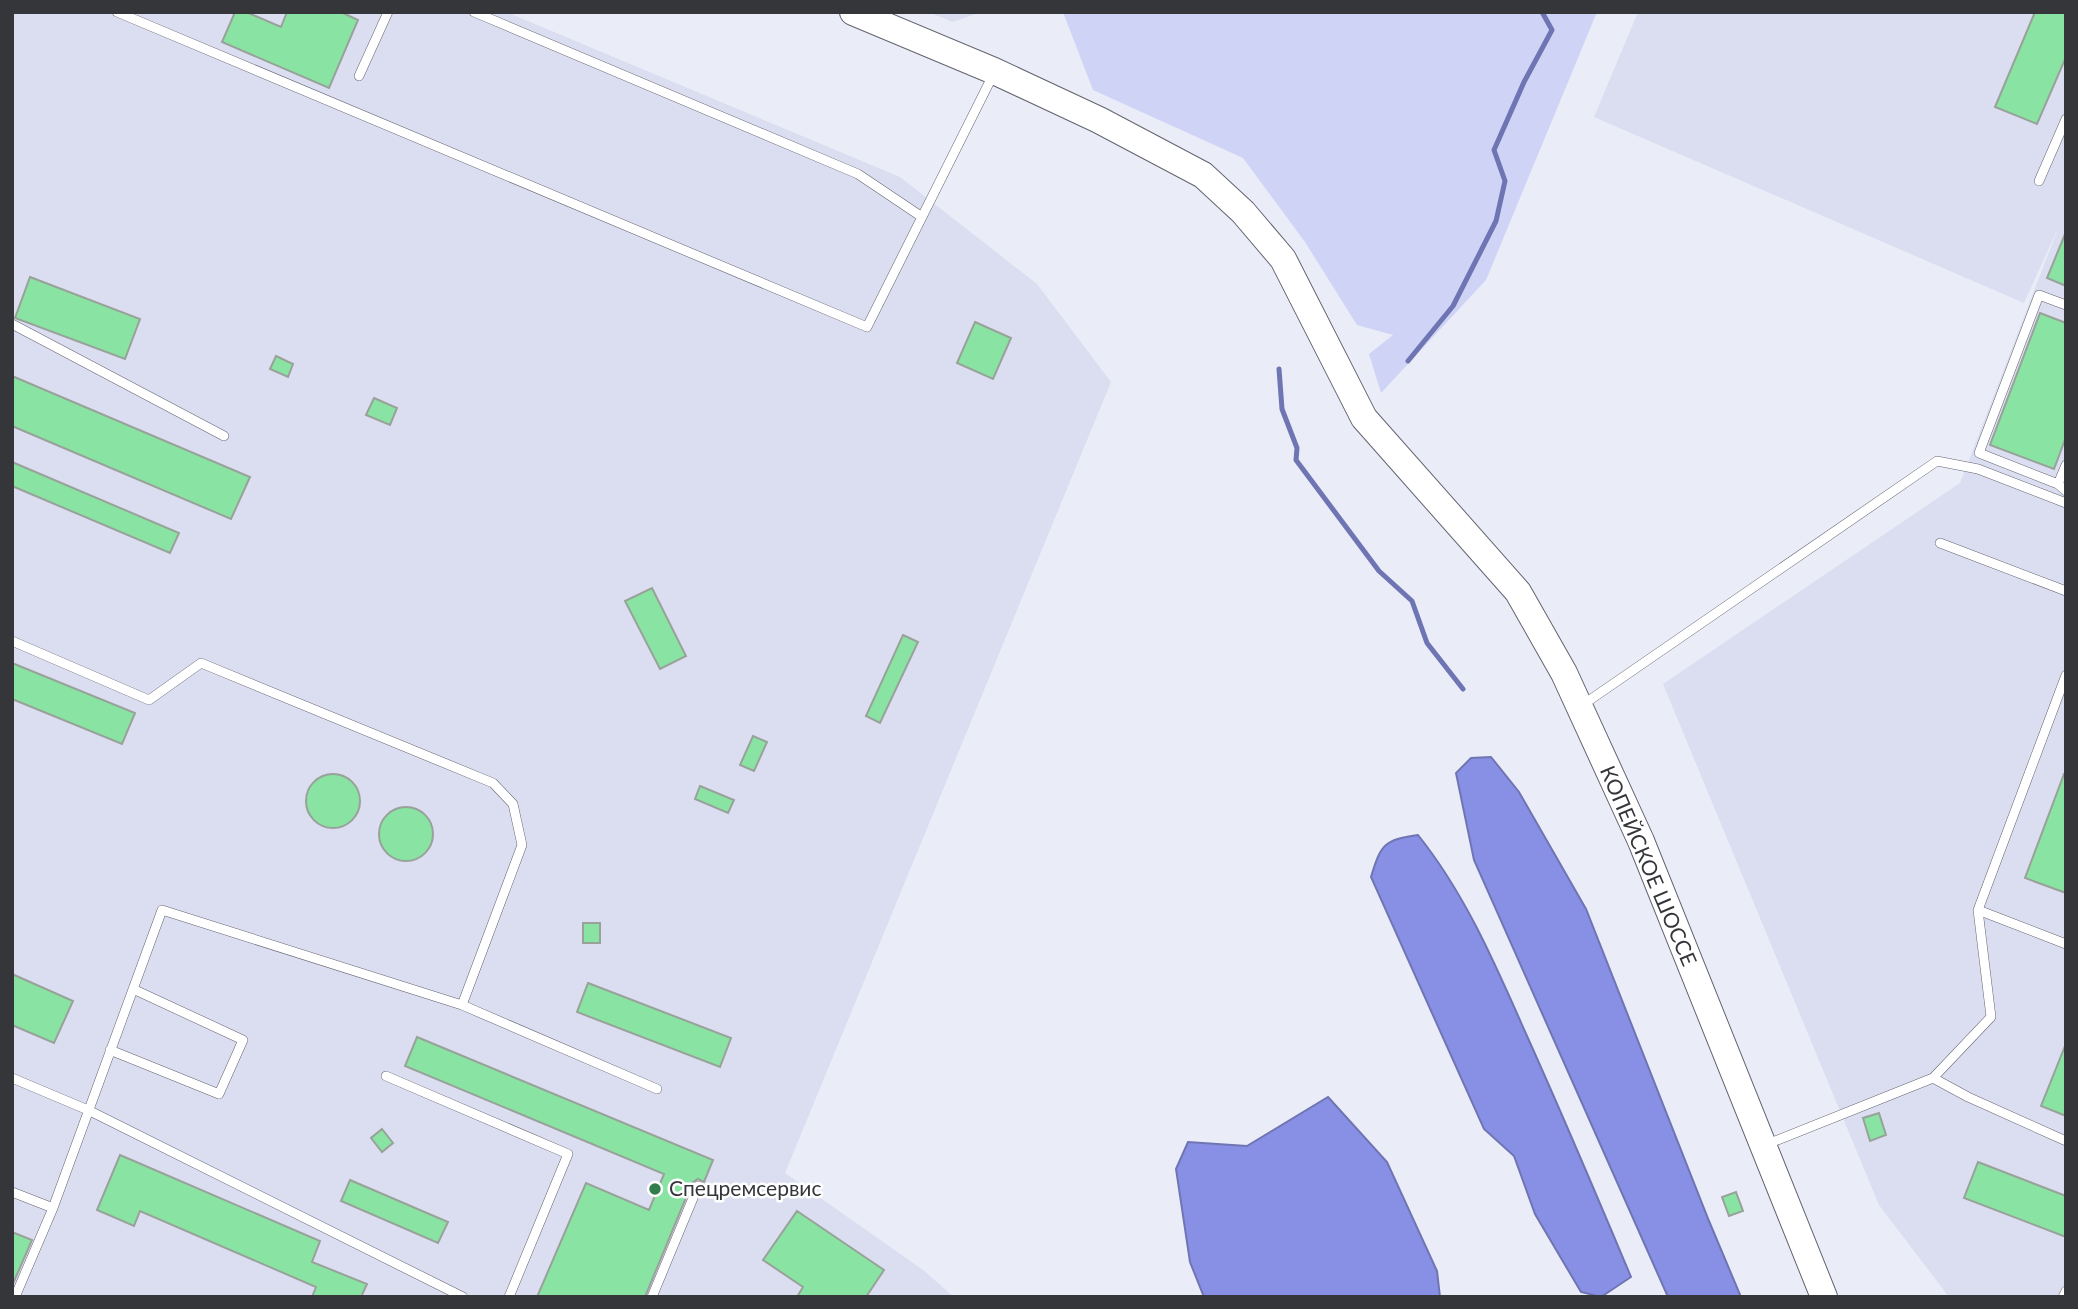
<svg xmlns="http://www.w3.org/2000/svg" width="2078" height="1309" font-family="Lato,sans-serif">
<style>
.built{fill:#dbdef0}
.green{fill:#cfd4f6}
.water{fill:#8890e6;stroke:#6f75b2;stroke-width:2}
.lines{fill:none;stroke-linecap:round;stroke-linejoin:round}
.stream{stroke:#6f75b2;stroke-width:5}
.building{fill:#89e3a2;stroke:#98a29a;stroke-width:2}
.lane-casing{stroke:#63646f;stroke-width:10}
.secondary-casing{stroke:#63646f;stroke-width:28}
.lane{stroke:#fff;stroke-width:9}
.secondary{stroke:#fff;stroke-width:26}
.poi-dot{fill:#327d4b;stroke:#fff;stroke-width:2.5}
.labels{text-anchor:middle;stroke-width:5;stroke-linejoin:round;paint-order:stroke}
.street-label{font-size:21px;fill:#35363a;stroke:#fff}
.poi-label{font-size:21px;fill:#35363a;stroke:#fff;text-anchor:start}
</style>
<rect width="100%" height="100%" fill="#eaecf8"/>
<path class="built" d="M12,12h494l394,165 137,107 74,98 -326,791 138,97 31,27h-942z
M928,12h53l-28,10z
M1638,12h428v1285h-117l-70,-92 -216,-521 297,-201 99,-257 -35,77 -430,-186z"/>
<path class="green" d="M1063,12h534l-111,268 -105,113 -12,-39 24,-19 -36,-10 -52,-83 -62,-84 -150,-68z"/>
<path class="water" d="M1491,757l28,35 67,117 123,312 32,76h-73l-194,-437 -18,-87 15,-15z
M1418,835c48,60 78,131 109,201 36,80 70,160 104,241l-30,20 -20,-5 -46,-78 -21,-58 -30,-27 -113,-252c10,-33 13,-37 47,-42z
M1328,1097l59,65 50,109 3,26h-236l-14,-35 -14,-93 12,-27 59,4z"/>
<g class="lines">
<path class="stream" d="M1408,361l45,-55 43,-85 9,-40 -11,-31 30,-68 28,-52 -10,-18
M1279,369l3,40 15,39 -1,12 83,111 33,30 15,42 36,46"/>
</g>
<path class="building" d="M235,12h11l35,15 6,-15h54l17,8 -29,68 -107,-46z
M2035,12h31v45l-29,67 -42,-17z
M2065,234h1v52l-19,-8z
M30,277l110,42 -15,40 -110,-41z
M2040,313l26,10v114l-12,32 -64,-24z
M975,322l36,16 -18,41 -36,-16z
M276,356l17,8 -5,13 -18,-8z
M12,376l238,101 -19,42 -219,-93z
M374,398l23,10 -7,17 -24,-10z
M12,462l167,71 -9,20 -158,-67z
M652,588l34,68 -26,13 -35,-68z
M903,635l15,7 -38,81 -14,-7z
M12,663l123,50 -13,31 -110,-45z
M753,736l14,6 -13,29 -14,-6z
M2064,774h2v119l-41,-15z
M306 801a27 27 0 1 1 54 0a27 27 0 1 1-54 0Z
M700,786l34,14 -6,13 -33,-14z
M379 834a27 27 0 1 1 54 0a27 27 0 1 1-54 0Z
M583,923h17v20h-17z
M12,974l61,27 -19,42 -42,-18z
M588,983l143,55 -11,29 -143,-55z
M417,1037l296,123 -9,22 -6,-3 -6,4 -47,114h-108l49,-114 63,27 15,-36 -259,-108z
M2065,1046h1v70l-25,-10z
M1879,1113l7,22 -16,6 -7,-23z
M382,1129l11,14 -11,9 -11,-14z
M120,1155l200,86 -8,21 55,22 -6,13h-49l4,-10 -176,-76 -6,15 -37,-16z
M1978,1162l88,34v41l-102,-39z
M350,1180l98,42 -10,21 -97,-42z
M1736,1192l7,19 -14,5 -7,-19z
M797,1211l87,59 -18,27h-69l6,-10 -40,-27z
M12,1232l20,8 -20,46z"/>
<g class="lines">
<g class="lane-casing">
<path id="lane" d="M117,12l750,315 127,-254
M474,12l384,162 64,43
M359,76l29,-64
M2039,181l27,-62
M2066,305l-27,-10 -60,158 79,31 8,7
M12,324l212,112
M2058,484l8,-19
M1940,543l126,48
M12,641l137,59 52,-37 292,120 20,21 9,41 -60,160
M2066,675l-88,235 13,107 -58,61 35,19 98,44
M1581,706l356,-245 41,8 88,34
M1978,910l88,34
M110,1050l109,44 24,-54 -110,-51
M386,1076l182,78 -59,143
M12,1078l76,32 375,187
M1765,1145l168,-67
M12,1192l41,16
M15,1297l38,-89 109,-298 300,95 195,84
M652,1297l46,-111
M2063,1297l3,-6"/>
</g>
<g class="secondary-casing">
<path id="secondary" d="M853,12l141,59 105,49 104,55 40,37 40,47 81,159 154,174 46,81 77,168 183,456"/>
</g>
<use href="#lane" class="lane"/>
<use href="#secondary" class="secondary"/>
</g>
<circle class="poi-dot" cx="655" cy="1189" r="7"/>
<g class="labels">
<g class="street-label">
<text transform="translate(1648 866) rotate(67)" y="7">КОПЕЙСКОЕ ШОССЕ</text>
</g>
<g class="poi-label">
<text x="669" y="1196">Спецремсервис</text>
</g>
</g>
<rect width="2078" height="1309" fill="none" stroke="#35363a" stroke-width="28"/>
</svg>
